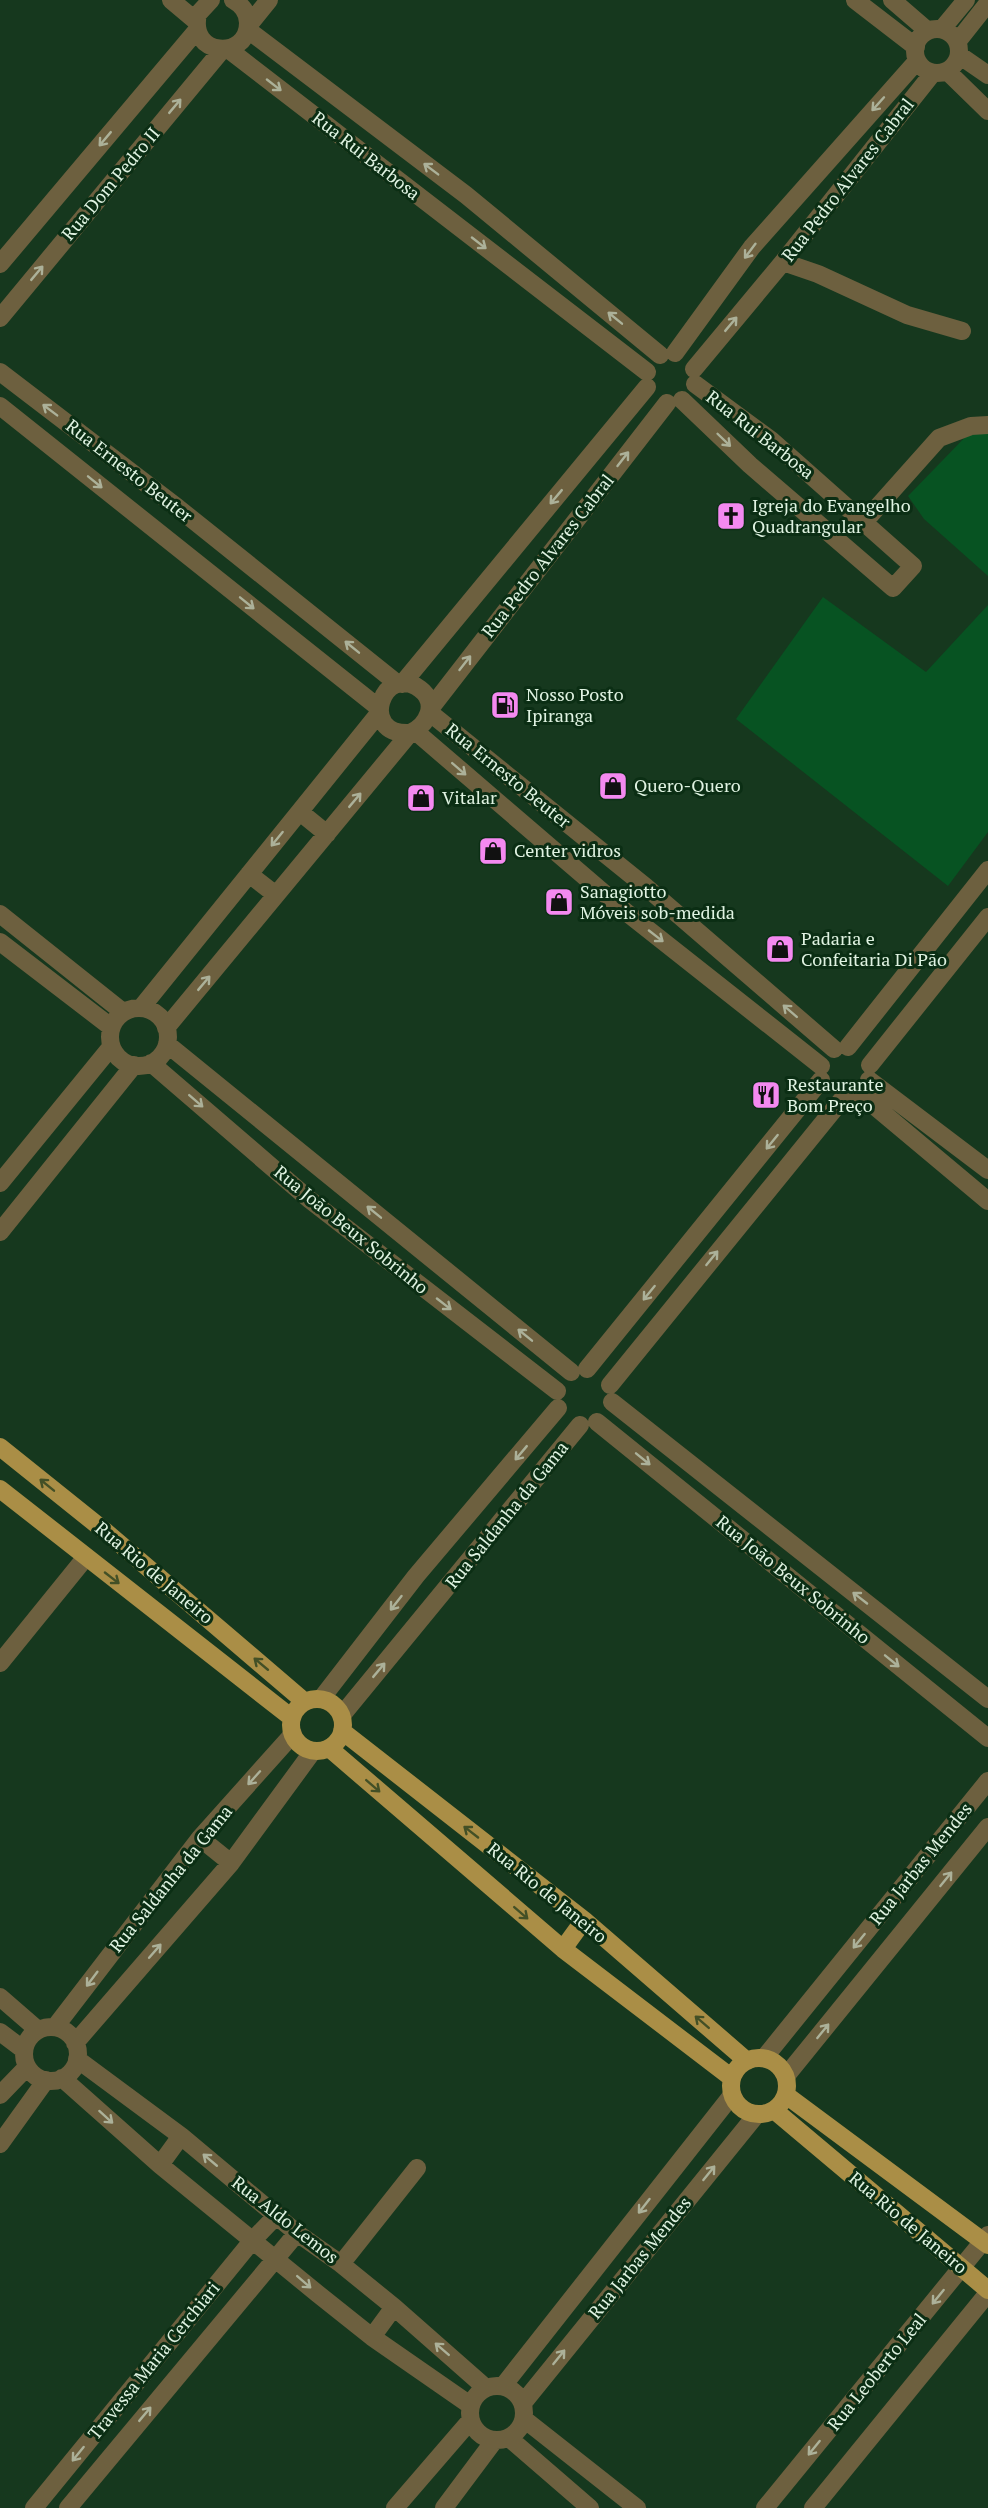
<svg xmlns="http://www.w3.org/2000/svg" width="988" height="2508" font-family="'PT Serif',serif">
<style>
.green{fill:#075322}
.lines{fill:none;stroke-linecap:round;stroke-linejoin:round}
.minor{stroke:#6d603f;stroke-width:18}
.major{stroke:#aa8e46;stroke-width:18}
.oneway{stroke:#acb199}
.oneway2{stroke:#435026}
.labels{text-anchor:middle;stroke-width:6;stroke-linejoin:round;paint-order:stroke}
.street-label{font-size:18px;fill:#e0f3e2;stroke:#0b2e14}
.poi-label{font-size:18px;fill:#e0f3e2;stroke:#0b2e14;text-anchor:start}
</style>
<rect width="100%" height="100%" fill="#16381e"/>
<path class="green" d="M988,429v147l-64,-57 -16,-23 64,-66z
M823,597l103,75 62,-67v227l-40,54 -212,-167z"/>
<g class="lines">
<path class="minor" d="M171,0l25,21
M211,0l-13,14c-10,43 50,46 50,9 0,-10 -6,-18 -15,-23
M855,0l61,47
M892,0l36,31
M248,26l21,-26
M915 51a22 22 0 1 1 44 0a22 22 0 1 1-44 0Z
M942,29l24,-29
M248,30l218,165 194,160
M958,41l30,-38
M228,49l419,323
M959,55l29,20
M947,71l41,40
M783,262l35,12 89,41 55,16
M0,264l197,-234
M0,318l222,-268
M675,353l77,-106 165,-186
M694,369l89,-107 150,-189
M0,372l178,136 220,176
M682,400l68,65 143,123 20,-22 -142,-126 -76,-56
M0,406l379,302
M865,521l74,-83 32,-12 17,-1
M402,684l245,-297
M430,709l237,-306
M429,712l217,175 188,162
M415,731l211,181 195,154
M300,812l27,22
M249,874l27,21
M0,914l123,98
M0,942l111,85
M141,1008l239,-296
M110 1037a29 29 0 1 1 58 0a29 29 0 1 1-58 0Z
M166,1028l244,-295c17,-7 29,-30 10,-44 -37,-28 -63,47 -10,44
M167,1044l404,328
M848,1047l140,-177
M151,1063l159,137 247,191
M870,1065l118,-148
M869,1080l119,90
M859,1093l129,108
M0,1183l111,-136
M0,1232l134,-167
M587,1369l234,-289
M610,1385l234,-288
M612,1402l376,297
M597,1422l391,316
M0,1663l86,-106
M321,1699l95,-123 142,-168
M342,1715l238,-290
M200,1838l31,25
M0,1997l38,33
M55,2027l145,-189 93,-104
M24 2054a27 27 0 1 1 54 0a27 27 0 1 1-54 0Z
M0,2032l24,18
M75,2043l156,-180 82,-112
M764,2058l224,-277
M77,2059l104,77 116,97 44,31 53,43 92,81
M786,2076l202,-249
M62,2078l98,87 158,129 54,43 98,68
M0,2095l27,-28
M0,2144l46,-64
M160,2165l21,-29
M341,2264l76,-96
M372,2337l22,-30
M470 2413a27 27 0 1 1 54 0a27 27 0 1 1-54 0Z
M503,2386l229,-291
M523,2403l234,-289
M524,2419l113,89
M509,2438l81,70
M34,2508l218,-267 25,-26
M68,2508l229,-275
M395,2508l75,-87
M444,2508l50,-67
M765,2508l223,-273
M813,2508l175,-215"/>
<path class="major" d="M0,1447l106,85 199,170
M0,1489l292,229
M291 1725a26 26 0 1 1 52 0a26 26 0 1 1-52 0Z
M342,1731l242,189 163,141
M329,1748l234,201 169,129
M563,1949l21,-29
M731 2086a28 28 0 1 1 56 0a28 28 0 1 1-56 0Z
M786,2095l202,150
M774,2110l214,180"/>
</g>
<defs><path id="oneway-shaft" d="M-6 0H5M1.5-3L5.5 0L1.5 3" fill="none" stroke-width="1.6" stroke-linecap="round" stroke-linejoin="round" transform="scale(1.5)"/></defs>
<g class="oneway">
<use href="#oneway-shaft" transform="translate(274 85) rotate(38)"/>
<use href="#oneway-shaft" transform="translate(878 104) rotate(132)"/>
<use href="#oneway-shaft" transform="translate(175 106) rotate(-50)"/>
<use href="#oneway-shaft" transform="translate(105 139) rotate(130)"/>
<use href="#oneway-shaft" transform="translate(431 169) rotate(-143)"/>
<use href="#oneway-shaft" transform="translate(479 243) rotate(38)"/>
<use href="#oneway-shaft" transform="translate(750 251) rotate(127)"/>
<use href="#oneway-shaft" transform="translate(37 273) rotate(-50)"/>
<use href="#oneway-shaft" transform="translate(615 318) rotate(-141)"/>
<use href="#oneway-shaft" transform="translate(731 324) rotate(-50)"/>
<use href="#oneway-shaft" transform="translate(50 410) rotate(-143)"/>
<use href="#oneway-shaft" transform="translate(724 440) rotate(44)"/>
<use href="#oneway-shaft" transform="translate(623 459) rotate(-52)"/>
<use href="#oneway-shaft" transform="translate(95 482) rotate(39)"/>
<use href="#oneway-shaft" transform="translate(556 497) rotate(130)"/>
<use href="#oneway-shaft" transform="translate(247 603) rotate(39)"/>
<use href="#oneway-shaft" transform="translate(352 647) rotate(-141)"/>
<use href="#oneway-shaft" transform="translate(465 663) rotate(-52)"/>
<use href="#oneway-shaft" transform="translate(459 769) rotate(41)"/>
<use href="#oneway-shaft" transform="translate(355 800) rotate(-50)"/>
<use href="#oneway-shaft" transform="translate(277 839) rotate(129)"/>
<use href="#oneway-shaft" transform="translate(656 936) rotate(38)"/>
<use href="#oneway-shaft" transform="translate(204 983) rotate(-50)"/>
<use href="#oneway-shaft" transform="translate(790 1011) rotate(-139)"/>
<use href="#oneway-shaft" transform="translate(196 1101) rotate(41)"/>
<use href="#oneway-shaft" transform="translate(772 1142) rotate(129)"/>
<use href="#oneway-shaft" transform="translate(374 1212) rotate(-141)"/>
<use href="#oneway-shaft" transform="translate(712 1258) rotate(-51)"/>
<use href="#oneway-shaft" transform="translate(649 1293) rotate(129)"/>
<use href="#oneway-shaft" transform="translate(444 1304) rotate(38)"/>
<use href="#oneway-shaft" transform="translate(525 1335) rotate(-141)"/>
<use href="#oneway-shaft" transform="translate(521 1453) rotate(130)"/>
<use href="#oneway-shaft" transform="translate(643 1459) rotate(39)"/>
<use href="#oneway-shaft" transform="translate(860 1598) rotate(-142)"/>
<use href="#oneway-shaft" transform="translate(396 1603) rotate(128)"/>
<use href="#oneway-shaft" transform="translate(892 1661) rotate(39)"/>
<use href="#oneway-shaft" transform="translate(379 1670) rotate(-50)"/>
<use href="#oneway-shaft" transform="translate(254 1778) rotate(132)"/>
<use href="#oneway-shaft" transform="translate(946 1879) rotate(-51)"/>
<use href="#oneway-shaft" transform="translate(859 1941) rotate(129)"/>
<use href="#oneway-shaft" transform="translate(155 1951) rotate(-49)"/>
<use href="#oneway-shaft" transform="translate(92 1979) rotate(127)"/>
<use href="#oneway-shaft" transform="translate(823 2031) rotate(-51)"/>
<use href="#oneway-shaft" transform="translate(106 2117) rotate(42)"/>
<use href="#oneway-shaft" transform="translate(210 2160) rotate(-140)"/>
<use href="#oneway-shaft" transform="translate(709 2173) rotate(-51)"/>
<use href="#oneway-shaft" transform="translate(644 2206) rotate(128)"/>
<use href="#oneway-shaft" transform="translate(304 2282) rotate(41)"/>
<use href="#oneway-shaft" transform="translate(938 2297) rotate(129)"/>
<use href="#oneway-shaft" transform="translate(442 2349) rotate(-139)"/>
<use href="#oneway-shaft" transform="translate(559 2357) rotate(-51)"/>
<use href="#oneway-shaft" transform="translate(145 2414) rotate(-50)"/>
<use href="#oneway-shaft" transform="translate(814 2448) rotate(129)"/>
<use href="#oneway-shaft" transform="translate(78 2454) rotate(129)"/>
</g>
<g class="oneway2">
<use href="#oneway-shaft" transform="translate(47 1485) rotate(-141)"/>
<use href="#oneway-shaft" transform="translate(112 1578) rotate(38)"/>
<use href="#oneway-shaft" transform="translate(261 1664) rotate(-140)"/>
<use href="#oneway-shaft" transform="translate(373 1786) rotate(41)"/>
<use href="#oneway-shaft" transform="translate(471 1832) rotate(-142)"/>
<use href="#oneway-shaft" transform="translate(521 1913) rotate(41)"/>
<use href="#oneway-shaft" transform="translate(702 2022) rotate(-139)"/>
</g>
<defs>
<g id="church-square" transform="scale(1.5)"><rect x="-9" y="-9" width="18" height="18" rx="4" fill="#f489f0" stroke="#0b2e14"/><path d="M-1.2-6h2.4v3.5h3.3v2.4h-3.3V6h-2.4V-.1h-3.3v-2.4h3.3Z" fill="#111"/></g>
<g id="fuel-square" transform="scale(1.5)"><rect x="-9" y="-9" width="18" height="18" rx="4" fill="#f489f0" stroke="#0b2e14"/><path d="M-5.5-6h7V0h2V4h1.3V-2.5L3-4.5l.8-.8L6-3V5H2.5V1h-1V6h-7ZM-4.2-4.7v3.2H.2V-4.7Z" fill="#111"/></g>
<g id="shop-square" transform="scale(1.5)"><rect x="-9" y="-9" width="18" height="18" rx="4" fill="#f489f0" stroke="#0b2e14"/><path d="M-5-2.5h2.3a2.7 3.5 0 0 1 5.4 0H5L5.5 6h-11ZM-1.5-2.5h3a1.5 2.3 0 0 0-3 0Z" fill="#111"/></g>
<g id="restaurant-square" transform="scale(1.5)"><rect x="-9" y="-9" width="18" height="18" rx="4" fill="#f489f0" stroke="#0b2e14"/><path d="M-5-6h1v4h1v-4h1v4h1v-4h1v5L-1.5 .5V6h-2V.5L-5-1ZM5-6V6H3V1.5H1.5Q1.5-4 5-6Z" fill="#111"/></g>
</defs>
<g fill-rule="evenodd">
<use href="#church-square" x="731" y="516"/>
<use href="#fuel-square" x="505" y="705"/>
<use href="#shop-square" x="613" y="786"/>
<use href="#shop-square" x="421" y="798"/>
<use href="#shop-square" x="493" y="851"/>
<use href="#shop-square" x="559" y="902"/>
<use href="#shop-square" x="780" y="949"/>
<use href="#restaurant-square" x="766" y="1095"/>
</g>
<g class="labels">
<g class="street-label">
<text transform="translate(366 156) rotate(38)" y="6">Rua Rui Barbosa</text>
<text transform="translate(848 180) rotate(-52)" y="6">Rua Pedro Alvares Cabral</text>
<text transform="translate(111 184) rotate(-50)" y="6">Rua Dom Pedro II</text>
<text transform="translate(760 435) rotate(38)" y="6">Rua Rui Barbosa</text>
<text transform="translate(129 471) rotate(38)" y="6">Rua Ernesto Beuter</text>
<text transform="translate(548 556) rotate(-52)" y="6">Rua Pedro Alvares Cabral</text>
<text transform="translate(508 776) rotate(39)" y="6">Rua Ernesto Beuter</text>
<text transform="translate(351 1230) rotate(39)" y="6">Rua João Beux Sobrinho</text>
<text transform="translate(507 1515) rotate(-51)" y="6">Rua Saldanha da Gama</text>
<text transform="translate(154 1573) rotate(40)" y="6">Rua Rio de Janeiro</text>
<text transform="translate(793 1580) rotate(39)" y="6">Rua João Beux Sobrinho</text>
<text transform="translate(921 1864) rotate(-51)" y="6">Rua Jarbas Mendes</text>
<text transform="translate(171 1879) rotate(-51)" y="6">Rua Saldanha da Gama</text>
<text transform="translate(547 1893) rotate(39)" y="6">Rua Rio de Janeiro</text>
<text transform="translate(285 2220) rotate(38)" y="6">Rua Aldo Lemos</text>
<text transform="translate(908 2223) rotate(40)" y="6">Rua Rio de Janeiro</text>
<text transform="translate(640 2258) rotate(-51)" y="6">Rua Jarbas Mendes</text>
<text transform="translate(154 2361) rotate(-51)" y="6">Travessa Maria Cerchiari</text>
<text transform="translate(877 2372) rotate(-51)" y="6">Rua Leoberto Leal</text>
</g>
<g class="poi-label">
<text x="752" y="512">Igreja do Evangelho<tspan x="752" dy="21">Quadrangular</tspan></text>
<text x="526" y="701">Nosso Posto<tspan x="526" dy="21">Ipiranga</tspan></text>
<text x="634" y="792">Quero-Quero</text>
<text x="442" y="804">Vitalar</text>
<text x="514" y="857">Center vidros</text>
<text x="580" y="898">Sanagiotto<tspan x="580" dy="21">Móveis sob-medida</tspan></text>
<text x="801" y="945">Padaria e<tspan x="801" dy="21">Confeitaria Di Pão</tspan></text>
<text x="787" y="1091">Restaurante<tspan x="787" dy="21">Bom Preço</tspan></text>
</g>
</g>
</svg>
